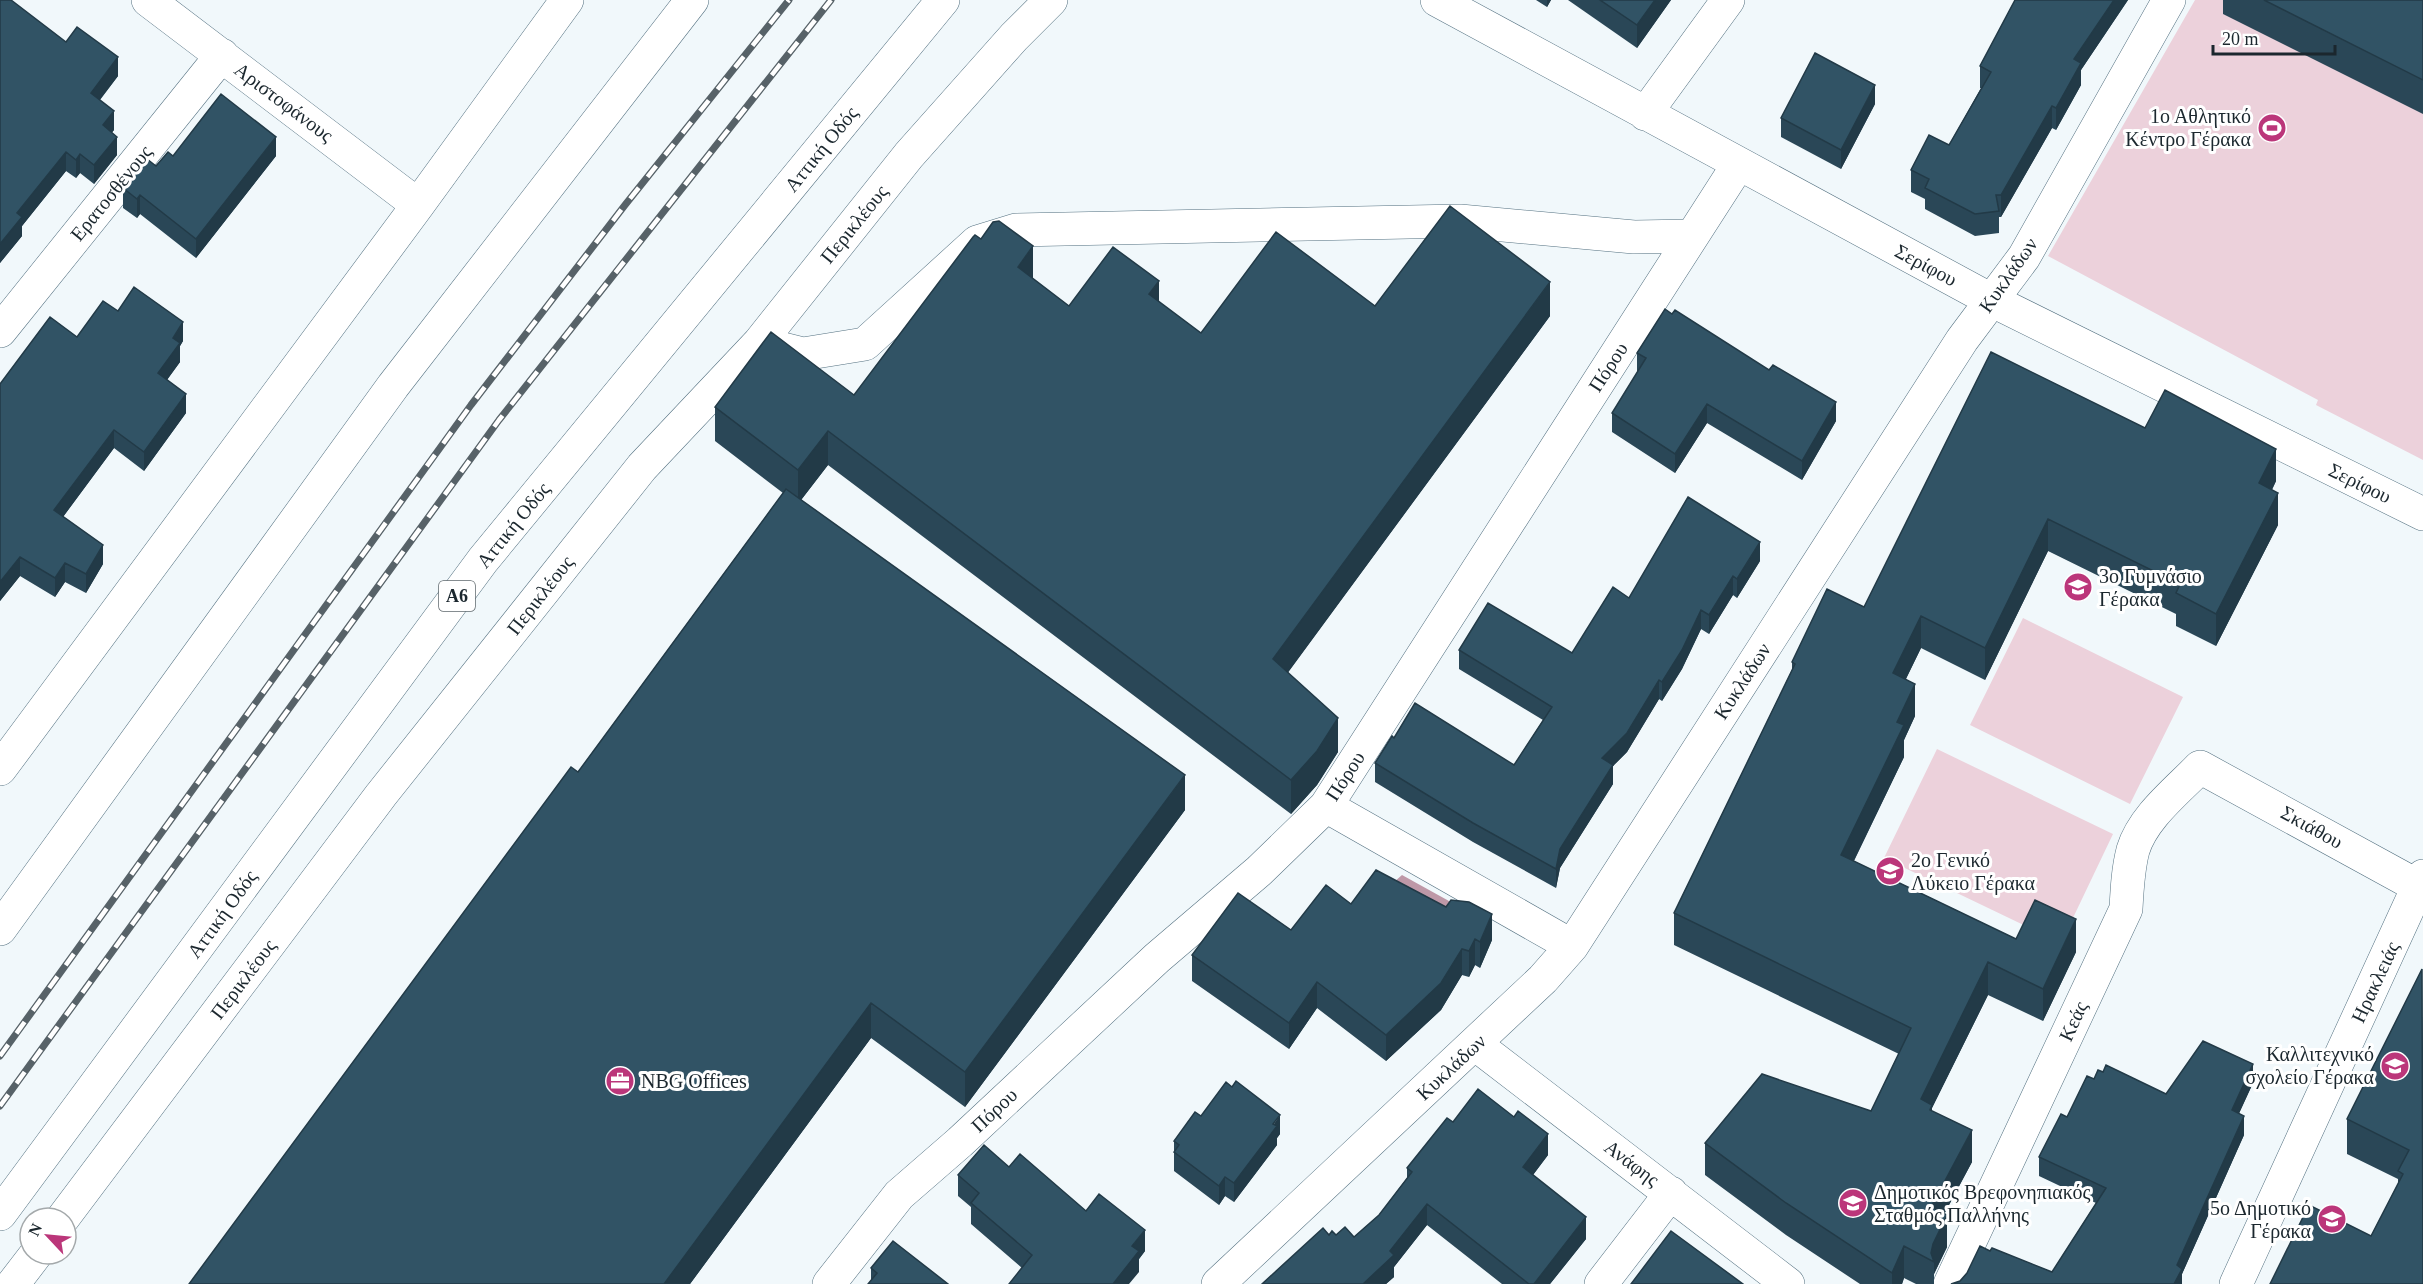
<svg xmlns="http://www.w3.org/2000/svg" width="2423" height="1284" font-family="Georgia,serif">
<style>
.green{fill:#ecd1db}
.water{fill:#be98a7}
.lines{fill:none;stroke-linecap:round;stroke-linejoin:round}
.street-casing{stroke:#547181;stroke-width:34}
.highway-casing{stroke:#547181;stroke-width:34}
.street{stroke:#fff;stroke-width:33}
.highway{stroke:#fff;stroke-width:33}
.rail-casing{stroke:#576268;stroke-width:7}
.rail{stroke:#fff;stroke-width:4.5;stroke-dasharray:14;stroke-linecap:butt}
.wall{fill:#2a4757}
.shaded-wall{fill:#223a47}
.building{fill:#315365;stroke:#223a47;stroke-width:1.5}
.labels{text-anchor:middle;stroke-width:6;stroke-linejoin:round;paint-order:stroke}
.shield{fill:#fff;stroke:#5f686d;stroke-width:1.5}
.shield-label{font-size:18px;font-weight:bold;fill:#1b272e}
.street-label{font-size:20px;fill:#1b272e;stroke:#fff}
.poi-label{font-size:20px;fill:#1b272e;stroke:#fff;text-anchor:start}
</style>
<rect width="100%" height="100%" fill="#f1f8fb"/>
<path class="green" d="M2195,0h228v460l-107,-55 2,-5 -270,-144z
M2023,618l160,79 -53,107 -160,-79z
M1937,749l176,85 -52,109 -177,-85z"/>
<path class="water" d="M1402,875l56,31 -13,25 -52,-48z"/>
<g class="lines">
<g class="street-casing">
<path id="street" d="M148,0l270,205
M1437,0l554,300 432,214
M1645,114l83,-114
M0,331l222,-276
M759,343l44,11 62,-10 112,-102 39,-12 444,-9 174,16 58,-1
M0,769l418,-564 149,-205
M1326,806l246,140
M1475,1044l313,240
M63,1218l318,-423 261,-328 117,-124 150,-188 105,-118 37,-37
M13,1284l23,-30
M829,1284l70,-89 61,-53 197,-184 102,-87 67,-65 412,-641
M1218,1284l325,-305 29,-33 390,-606 62,-83 145,-257
M1601,1284l70,-91
M1950,1284l176,-375c1,-20 2,-40 7,-59 10,-33 44,-59 67,-83l223,122
M2236,1284l187,-408"/>
</g>
<g class="highway-casing">
<path id="highway" d="M0,929l393,-543 299,-386
M0,1214l483,-654 460,-560"/>
</g>
<use href="#street" class="street"/>
<use href="#highway" class="highway"/>
<g class="rail-casing">
<path id="rail" d="M0,1056l471,-651 154,-200 164,-205
M0,1106l499,-686 332,-420"/>
</g>
<use href="#rail" class="rail"/>
</g>
<path class="wall" d="M0,0l118,76 -18,24 14,30 -2,2 5,23 -23,29 -14,-11 -4,5 -10,-7 -44,55v10l-22,27z
M1536,0h15l-4,7z
M1568,0h103l-34,48z
M2015,0h113l-47,70v15l-25,45 -4,-2 -51,89h-2v16l-24,3 -50,-27v-10l-14,-7v-22l38,-25 32,-57h-1v-22z
M2223,0h200v114l-200,-100z
M1875,104l-34,65 -60,-32v-19z
M173,156h103l-80,102 -56,-44 -3,4 -14,-10v-20l33,-22z
M1033,279l36,27 90,-4 42,31 174,-27 175,10 -262,356 50,80 -21,33 -26,29 -463,-349 -27,35 384,310 -220,297 -94,-69 -181,246h-501l389,-512 205,-279 -68,-52v-34l139,-12z
M118,311l65,30 -3,5v16l-13,18 19,33 -42,58 -30,-23 -51,69 40,47 -17,29 -21,-11 -10,15 -35,-21 -20,25v-217l77,-47z
M1637,353l199,68 -34,59 -95,-57 -32,50 -63,-41v-19l26,-41h-1z
M2145,428l131,53 -4,9 6,35 -62,121 -40,-20v-12l-128,-63 -63,129 -64,-32 -15,31 9,37 -11,24v17l-50,104 162,78 60,13 -33,69 -55,-26 -56,113v3l40,51 -28,52 3,33 -13,27v10h-18l-12,-6 -2,6h-42l-74,-49 -81,-60v-32l166,-32 28,-57 -225,-109v-32l118,-243v-8l72,-55z
M1760,561l-23,37 -4,-3 -24,39 -8,-5 -19,40 -20,32 -3,-2 -32,53 -14,14v18l-53,84 -4,20 -83,-46 -98,-60v-19l19,-25 120,27 29,-45 -84,-51v-19l113,3 57,-55z
M1351,904l141,36 -12,28 -5,-3 -6,12 -7,-2 -21,35 -55,51 -69,-53 -28,41 -97,-68v-26l99,-25z
M2422,969l1,315 -52,-48 27,-51v-6l-51,-25v-35z
M2103,1072l63,22 87,-11 -14,30 5,22 -62,139v10l-222,-3 30,-30 62,21 44,-69 -57,-27v-19l55,-78z
M1201,1116l79,18 -3,4v7l-43,57 -9,-6 -6,9 -45,-34v-30z
M1453,1122l95,33 -15,20 53,64 -36,45h-48l-75,-59 -33,42v10l-8,7h-124l67,-49 25,2 25,-22 28,-37v-10z
M1009,1167l77,44 59,40 -6,8v13l-117,-4 -51,-44v-17l-13,-11v-21z
M871,1268l77,16 -77,-4z"/>
<path class="shaded-wall" d="M1547,0h4l-4,7z
M1655,0h16l-34,48v-23z
M2114,0h14l-47,70v15l-25,45v-22l18,-49z
M118,57v19l-27,35v-18z
M1875,85v19l-34,65v-19z
M2052,106v22l-51,89v-22z
M114,111v19l-11,14v-19z
M117,137v18l-23,29v-19z
M276,137v19l-80,102v-19z
M66,152v19l-44,55v10l-22,27v-19l17,-31z
M80,154v19l-4,5v-18z
M140,195v19l-3,4v-19z
M1033,246v35l-15,-14z
M1159,281v34l-10,-21z
M1550,282v34l-277,377v-34z
M183,322v19l-3,5v16l-22,30v-19l15,-35z
M186,394v19l-42,58v-19z
M1836,402v19l-34,59v-19z
M1707,404v19l-32,50v-19z
M114,430v18l-60,81v-19z
M828,431v34l-30,39v-34z
M2276,449v32l-17,34v-32z
M2278,493v32l-62,121v-32z
M2048,519v32l-63,129v-32z
M1760,542v19l-23,37v-19z
M103,545v19l-17,29v-19z
M20,557v19l-20,25v-19z
M65,563v19l-10,15v-19z
M1733,576v19l-24,39v-19z
M1701,610v19l-19,40 -20,32v-19z
M1921,616v32l-28,57v-32z
M1659,680v19l-32,53 -14,14v18l-53,84 -4,20v-19l4,-20 42,-91z
M1915,684v32l-11,24v17l-63,130v-32l56,-133z
M1338,718v34l-21,33 -26,29v-34z
M1185,775v35l-220,297v-35z
M1492,914v26l-12,28v-26z
M2076,919v33l-33,69v-32z
M1475,939v26l-6,12v-26z
M1462,949v26l-21,35 -55,51v-26z
M1988,962v33l-56,113v29l-11,-38z
M1317,982v26l-28,41v-26z
M871,1003v35l-181,246h-26z
M2253,1064v19l-21,46v-19z
M1280,1115v19l-3,4v7l-43,57v-19z
M2244,1116v19l-62,139v10h-8l3,-19z
M1972,1130v32l-41,77v-32z
M1548,1134v21l-25,33v-21z
M1225,1177v19l-6,9v-19z
M1427,1204v21l-33,42v10l-8,7h-23z
M1947,1215v32l-13,27v-12l-3,-9 2,-9z
M1586,1217v22l-36,45h-16z
M1145,1230v21l-6,8v13l-10,12h-16l19,-38z
M1904,1246v32l-2,6h-10v-11z"/>
<path class="building" d="M0,0h11l55,42 11,-15 41,30 -27,36 23,18 -11,14 14,12 -23,28 -14,-11 -4,6 -10,-8 -49,61 5,4 -22,27z
M1600,0h55l-18,25z
M2015,0h99l-40,59 7,4 -25,45 -4,-2 -51,89h-5l3,16 -24,3 -50,-26 4,-9 -18,-9 18,-35 20,10 42,-73 -11,-6z
M2264,0h159v80z
M1815,53l60,32 -34,65 -60,-32z
M221,94l55,43 -80,102 -56,-44 -3,4 -14,-11 24,-29 9,7 12,-14 5,4z
M1450,206l100,76 -277,377 65,59 -21,33 -26,29 -463,-349 -30,39 -83,-63 56,-75 83,63 119,-158 2,-2 6,4 12,-17 6,-1 34,25 -15,21 51,39 44,-59 46,34 -10,13 52,39 75,-101 99,74z
M134,287l49,35 -10,16 7,5 -22,30 28,21 -42,58 -30,-22 -60,80 49,35 -17,29 -21,-11 -10,15 -35,-21 -20,25v-198l50,-67 27,20 26,-36 15,10z
M1665,309l7,5 3,-4 94,60 4,-5 63,37 -34,59 -95,-57 -32,50 -63,-41 34,-55 -9,-5z
M1991,352l154,76 20,-38 111,59 -17,34 19,10 -62,121 -40,-21 4,-9 -132,-65 -63,129 -64,-32 -28,57 22,11 -18,38 7,3 -63,130 175,84 19,-39 41,19 -33,70 -55,-27 -67,137 11,6 -2,5 42,20 -41,77 16,8 -14,29 -2,9 3,9 -30,-16 -12,27 -106,-70 -81,-60 57,-69 109,37 40,-83 -237,-115 121,-249 -3,-2 35,-73 37,18z
M786,489l399,286 -220,297 -94,-69 -207,281h-475l382,-517 7,5z
M1688,497l72,45 -23,37 -4,-3 -24,39 -8,-5 -19,40 -20,32 -3,-2 -32,53 -25,25 11,7 -53,84 -4,20 -83,-46 -98,-60 17,-27 2,2 21,-35 99,62 38,-58 -93,-57 29,-47 84,50 41,-66 16,11z
M1376,870l70,37 5,-7 18,2 23,12 -12,28 -5,-3 -6,12 -7,-2 -21,34 -55,52 -69,-53 -28,41 -97,-68 46,-62 53,37 35,-45 25,19z
M2422,969l1,315h-153l39,-79 62,31 32,-62 -5,-3 11,-21 -62,-31z
M2203,1041l50,23 -21,46 12,6 -67,149 5,4 -8,15h-223l9,-3 7,-8 13,-27 10,5 2,-3 60,24 54,-84 -67,-31 22,-43 6,3 20,-41 7,3 4,-9 5,2 3,-7 60,29z
M1236,1081l44,34 -7,9 4,2 -43,57 -9,-6 -6,9 -45,-34 5,-7 -5,-4 21,-29 6,4 25,-34 6,5z
M1478,1089l36,28 4,-6 30,23 -25,33 63,50 -52,67h-5l-102,-80 -37,47 4,4 -31,29h-101l61,-56 6,7 3,-4 4,4 9,-8 9,10 25,-22 33,-43 -5,-4 40,-50 6,4z
M984,1145l25,22 11,-13 66,57 13,-17 46,36 -13,16 7,5 -26,33h-104l23,-29 -61,-52 8,-10 -21,-18z
M1671,1231l72,53h-112z
M893,1241l55,43h-80l9,-11 -6,-5z"/>
<defs>
<g id="stadium-disc" transform="scale(1.5)"><circle r="9.5" fill="#bb367a" stroke="#fff"/><path d="M0-5a6.5 5 0 1 0 0 10a6.5 5 0 1 0 0-10ZM-3.5-1.8h7v3.6h-7Z" fill="#fff"/></g>
<g id="school-disc" transform="scale(1.5)"><circle r="9.5" fill="#bb367a" stroke="#fff"/><path d="M0-5L7-2L0 1L-7-2ZM-4 1L0 2.5L4 1V4Q0 6-4 4Z" fill="#fff"/></g>
<g id="office-disc" transform="scale(1.5)"><circle r="9.5" fill="#bb367a" stroke="#fff"/><path d="M-6-3h4V-5.5h4V-3h4V5H-6ZM-1-4.5V-3h2v-1.5ZM-6 0V1H6V0Z" fill="#fff"/></g>
</defs>
<g fill-rule="evenodd">
<use href="#stadium-disc" x="2272" y="128"/>
<use href="#school-disc" x="2078" y="587"/>
<use href="#school-disc" x="1890" y="871"/>
<use href="#school-disc" x="2395" y="1066"/>
<use href="#office-disc" x="620" y="1081"/>
<use href="#school-disc" x="1853" y="1203"/>
<use href="#school-disc" x="2332" y="1219"/>
</g>
<g class="labels">
<rect class="shield" x="439" y="581" width="36" height="30" rx="4.5"/>
<g class="shield-label">
<text x="457" y="602">Α6</text>
</g>
<g class="street-label">
<text transform="translate(284 102) rotate(37)" y="7">Αριστοφάνους</text>
<text transform="translate(821 149) rotate(-51)" y="7">Αττική Οδός</text>
<text transform="translate(111 193) rotate(-51)" y="7">Ερατοσθένους</text>
<text transform="translate(854 224) rotate(-51)" y="7">Περικλέους</text>
<text transform="translate(1926 265) rotate(28)" y="7">Σερίφου</text>
<text transform="translate(2008 275) rotate(-55)" y="7">Κυκλάδων</text>
<text transform="translate(1608 367) rotate(-57)" y="7">Πόρου</text>
<text transform="translate(2360 483) rotate(26)" y="7">Σερίφου</text>
<text transform="translate(513 525) rotate(-51)" y="7">Αττική Οδός</text>
<text transform="translate(540 595) rotate(-52)" y="7">Περικλέους</text>
<text transform="translate(1742 681) rotate(-57)" y="7">Κυκλάδων</text>
<text transform="translate(1345 776) rotate(-57)" y="7">Πόρου</text>
<text transform="translate(2312 827) rotate(29)" y="7">Σκιάθου</text>
<text transform="translate(222 914) rotate(-54)" y="7">Αττική Οδός</text>
<text transform="translate(243 979) rotate(-53)" y="7">Περικλέους</text>
<text transform="translate(2375 982) rotate(-65)" y="7">Ηρακλειάς</text>
<text transform="translate(2073 1021) rotate(-65)" y="7">Κεάς</text>
<text transform="translate(1451 1067) rotate(-43)" y="7">Κυκλάδων</text>
<text transform="translate(994 1110) rotate(-43)" y="7">Πόρου</text>
<text transform="translate(1632 1163) rotate(37)" y="7">Ανάφης</text>
</g>
<g class="poi-label">
<text x="2251" y="123" text-anchor="end">1ο Αθλητικό<tspan x="2251" dy="23">Κέντρο Γέρακα</tspan></text>
<text x="2099" y="583">3ο Γυμνάσιο<tspan x="2099" dy="23">Γέρακα</tspan></text>
<text x="1911" y="867">2ο Γενικό<tspan x="1911" dy="23">Λύκειο Γέρακα</tspan></text>
<text x="2374" y="1061" text-anchor="end">Καλλιτεχνικό<tspan x="2374" dy="23">σχολείο Γέρακα</tspan></text>
<text x="641" y="1088">NBG Offices</text>
<text x="1874" y="1199">Δημοτικός Βρεφονηπιακός<tspan x="1874" dy="23">Σταθμός Παλλήνης</tspan></text>
<text x="2311" y="1215" text-anchor="end">5ο Δημοτικό<tspan x="2311" dy="23">Γέρακα</tspan></text>
</g>
</g>
<g transform="translate(48 1236) rotate(296)"><circle r="28" fill="#ffffff" stroke="#a4a9ab" stroke-width="1.5"/>
<path d="M0-4.5L10 22L0 15L-10 22Z" fill="#bb367a"/>
<text y="-9" font-size="16" font-weight="bold" text-anchor="middle" fill="#1b272e">N</text>
</g>
<path d="M2213 45v9h122v-9" fill="none" stroke="#1b272e" stroke-width="3"/>
<text x="2222" y="45" font-size="18" fill="#1b272e" stroke="#ffffff" stroke-width="4.5" paint-order="stroke">20 m</text>
</svg>
